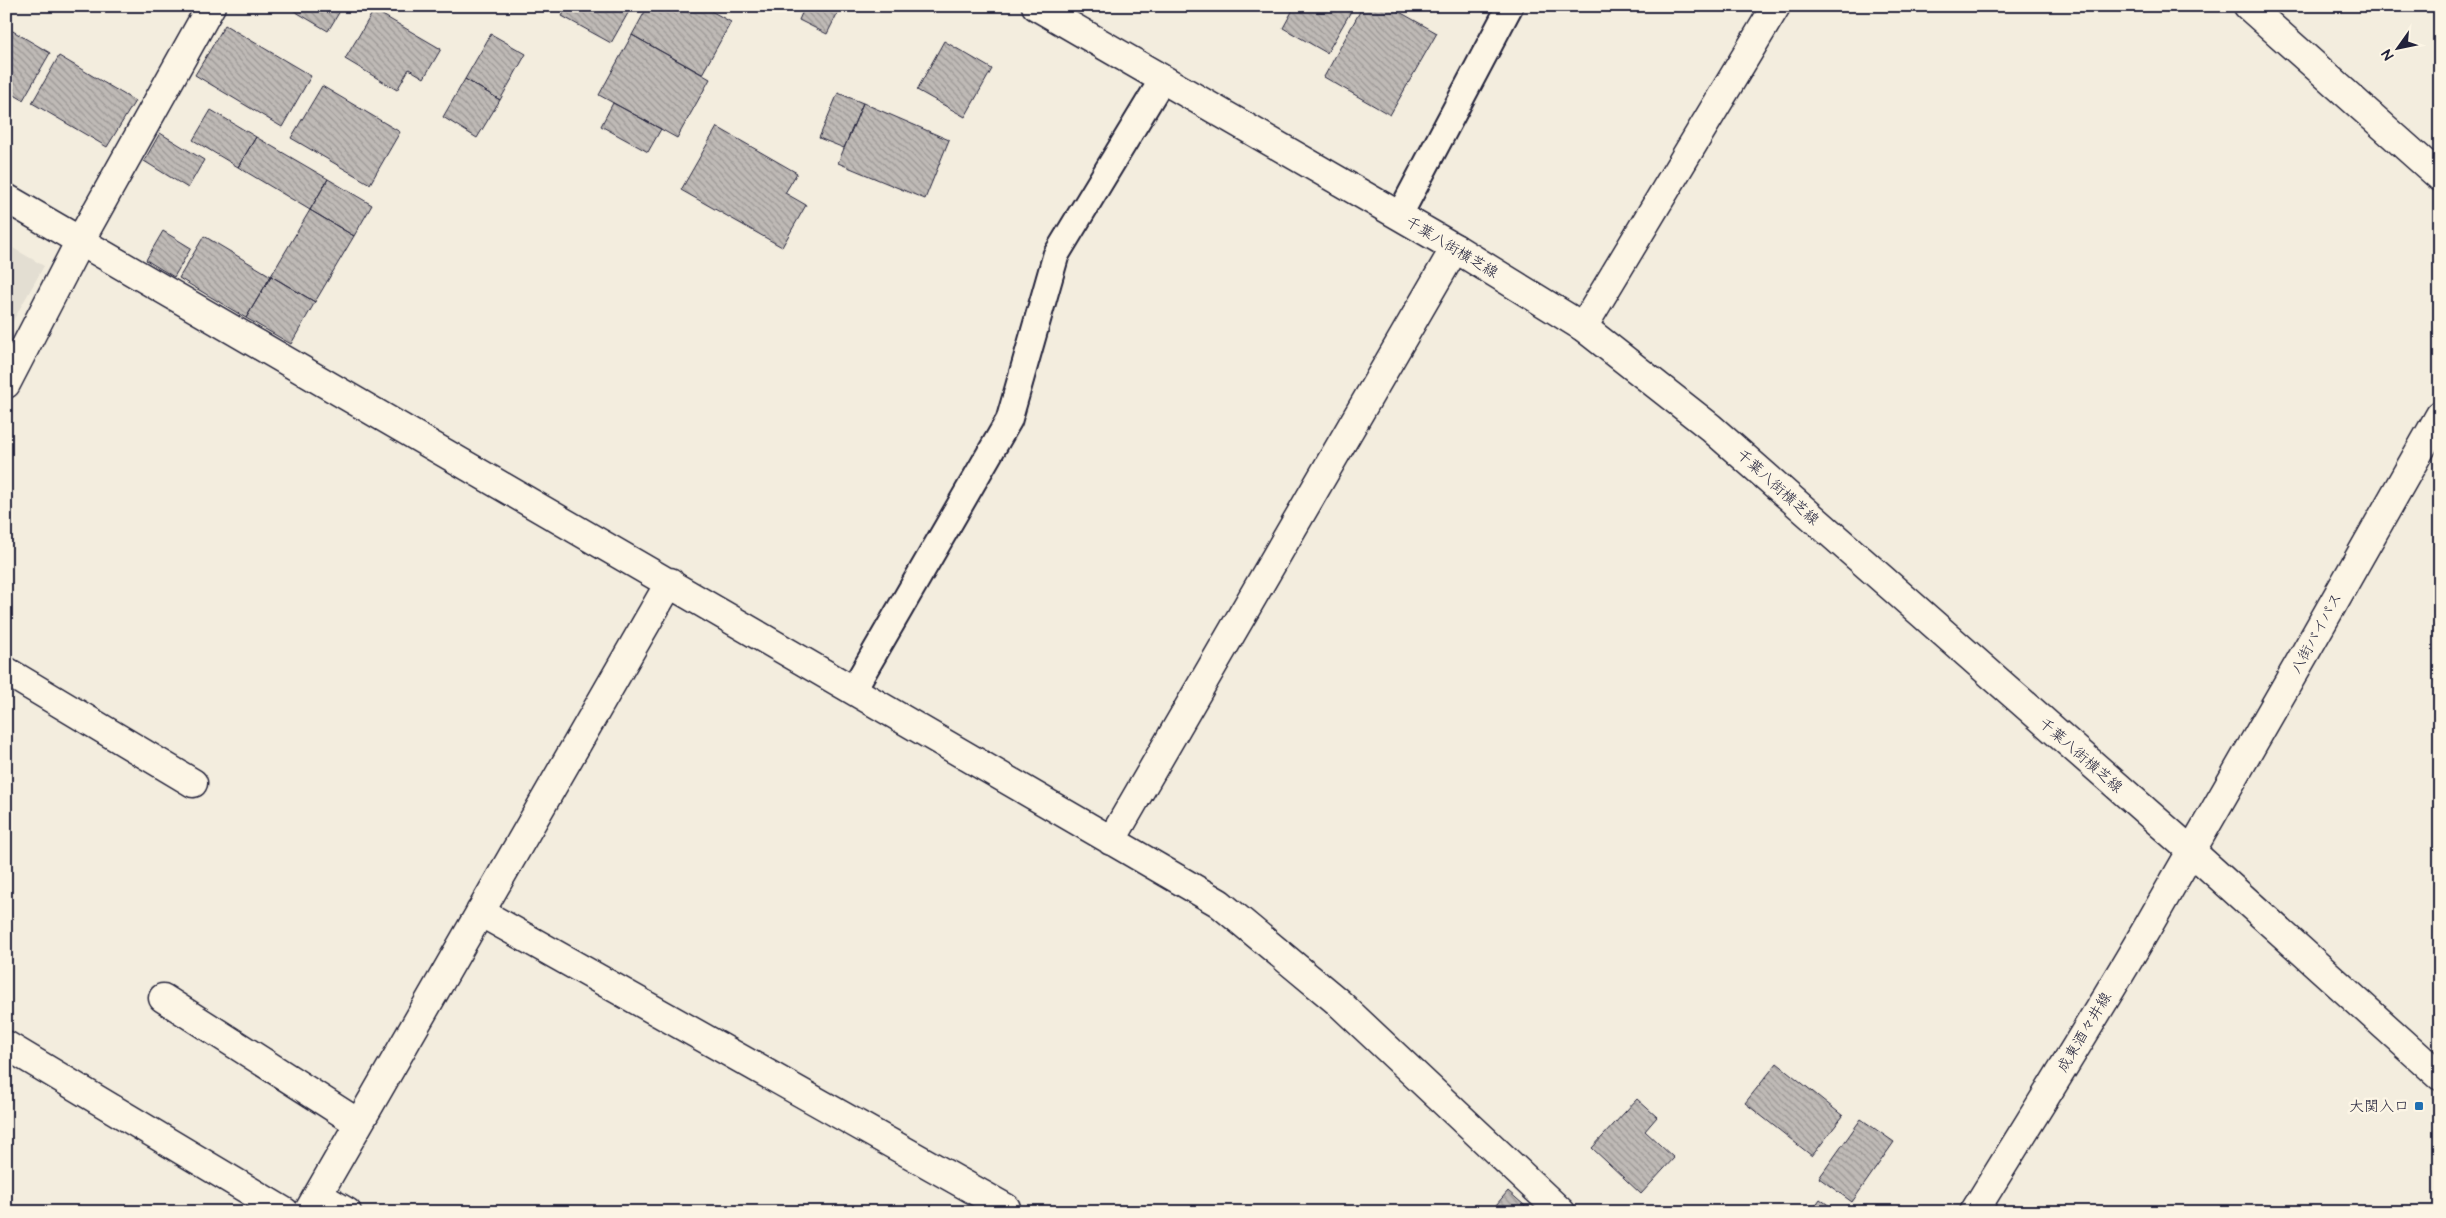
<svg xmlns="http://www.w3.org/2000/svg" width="2446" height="1218" font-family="'Architects Daughter','Klee One',sans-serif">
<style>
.built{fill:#e3ded2}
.building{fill:url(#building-back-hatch);stroke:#22223b}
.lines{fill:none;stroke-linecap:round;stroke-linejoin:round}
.service-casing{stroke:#22223b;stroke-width:29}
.minor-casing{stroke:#22223b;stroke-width:31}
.primary-casing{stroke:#22223b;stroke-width:31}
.service{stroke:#fcf5e5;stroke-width:25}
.minor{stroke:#fcf5e5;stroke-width:28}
.primary{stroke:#fcf5e5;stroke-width:28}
.poi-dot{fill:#1f6fb2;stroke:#fcf5e5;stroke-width:2}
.labels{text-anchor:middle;stroke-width:5;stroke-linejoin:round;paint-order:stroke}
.street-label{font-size:15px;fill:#22223b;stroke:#fcf5e5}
.poi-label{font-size:15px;fill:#22223b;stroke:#fcf5e5;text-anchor:end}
</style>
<defs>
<pattern id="building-back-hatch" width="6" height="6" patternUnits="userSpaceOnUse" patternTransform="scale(1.25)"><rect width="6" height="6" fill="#bfbab6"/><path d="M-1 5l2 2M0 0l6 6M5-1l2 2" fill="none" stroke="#9b9795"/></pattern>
</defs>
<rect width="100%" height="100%" fill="#f3edde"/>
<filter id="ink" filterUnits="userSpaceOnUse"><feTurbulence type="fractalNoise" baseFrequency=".02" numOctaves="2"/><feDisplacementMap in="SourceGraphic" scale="10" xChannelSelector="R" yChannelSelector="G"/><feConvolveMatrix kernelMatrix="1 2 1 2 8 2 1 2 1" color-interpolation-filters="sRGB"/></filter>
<g filter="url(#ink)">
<path class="built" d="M6,244l38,22 -38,67z"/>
<path class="building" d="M286,6h57l-15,25z
M568,6h64l-21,37 -49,-27z
M648,6h54l29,16 -29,52 -70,-39z
M805,6h36l-14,28 -28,-14z
M1295,6h59l-27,47 -44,-25z
M1363,6h26l48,27 -47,82 -66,-38z
M374,10l67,39 -17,29 -15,-9 -12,21 -52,-31z
M225,25l86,51 -29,51 -87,-52z
M6,27l44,26 -27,47 -17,-10z
M491,34l35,20 -26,46 -35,-21z
M632,35l78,44 -33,59 -78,-43z
M944,41l48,28 -27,48 -48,-27z
M59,56l76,45 -28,46 -75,-44z
M465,79l35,21 -23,38 -34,-21z
M322,86l78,46 -30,52 -79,-46z
M838,93l25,10 -19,45 -25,-10z
M613,103l48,26 -13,23 -47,-26z
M863,103l86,37 -24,59 -87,-36z
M211,110l45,27 -18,30 -45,-27z
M717,127l80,46 -12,20 21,12 -24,42 -101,-57z
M160,133l44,27 -16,28 -44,-27z
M256,137l72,42 -18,31 -72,-43z
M328,179l44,26 -18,31 -44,-26z
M310,210l44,26 -39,66 -44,-26z
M163,231l28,17 -17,29 -28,-17z
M204,236l67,40 -25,42 -67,-40z
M271,276l44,26 -24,42 -45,-26z
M1777,1063l66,53 -31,40 -67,-53z
M1637,1099l20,18 -12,14 29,27 -33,36 -49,-46z
M1861,1119l33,23 -42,60 -33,-24z
M1508,1191l24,21h-42z
M1820,1199l18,13h-27z"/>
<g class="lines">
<g class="service-casing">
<path id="service" d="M1399,216l111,-210
M853,690l156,-270 47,-165 106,-175"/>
</g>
<g class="minor-casing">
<path id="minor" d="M2248,6l192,171
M6,198l1213,705 119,99 223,210
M1583,327l193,-321
M6,384l74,-143 131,-235
M6,671l187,112
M1111,841l344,-593
M480,912l526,296 -2,4
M163,998l195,125
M6,1045l279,167
M318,1195l29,17
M308,1212l362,-630"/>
</g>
<g class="primary-casing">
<path id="primary" d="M1036,6l419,242 128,79 127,100 480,423 250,226
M1974,1212c59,-96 120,-192 176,-289 98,-169 194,-338 290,-508"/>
</g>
<use href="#service" class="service"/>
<use href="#minor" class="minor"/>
<use href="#primary" class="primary"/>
</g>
</g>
<rect class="poi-dot" x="2414" y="1101" width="10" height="10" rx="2.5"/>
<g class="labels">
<g class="street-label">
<text transform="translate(1452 247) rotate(31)" y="5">千葉八街横芝線</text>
<text transform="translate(1778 487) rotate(42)" y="5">千葉八街横芝線</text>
<text transform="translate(2316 633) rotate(-61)" y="5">八街バイパス</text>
<text transform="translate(2081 755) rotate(41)" y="5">千葉八街横芝線</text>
<text transform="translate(2084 1032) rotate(-59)" y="5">成東酒々井線</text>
</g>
<g class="poi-label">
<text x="2409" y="1111">大関入口</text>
</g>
</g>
<rect width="2446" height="1218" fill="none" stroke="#fcf5e5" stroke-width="25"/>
<rect x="12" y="12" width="2421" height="1193" fill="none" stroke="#22223b" stroke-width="2" filter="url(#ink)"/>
<g transform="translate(2398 48) rotate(237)" stroke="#fcf5e5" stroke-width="4" paint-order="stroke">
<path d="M0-4L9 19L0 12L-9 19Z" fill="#22223b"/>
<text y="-8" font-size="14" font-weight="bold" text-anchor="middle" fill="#22223b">N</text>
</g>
</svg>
